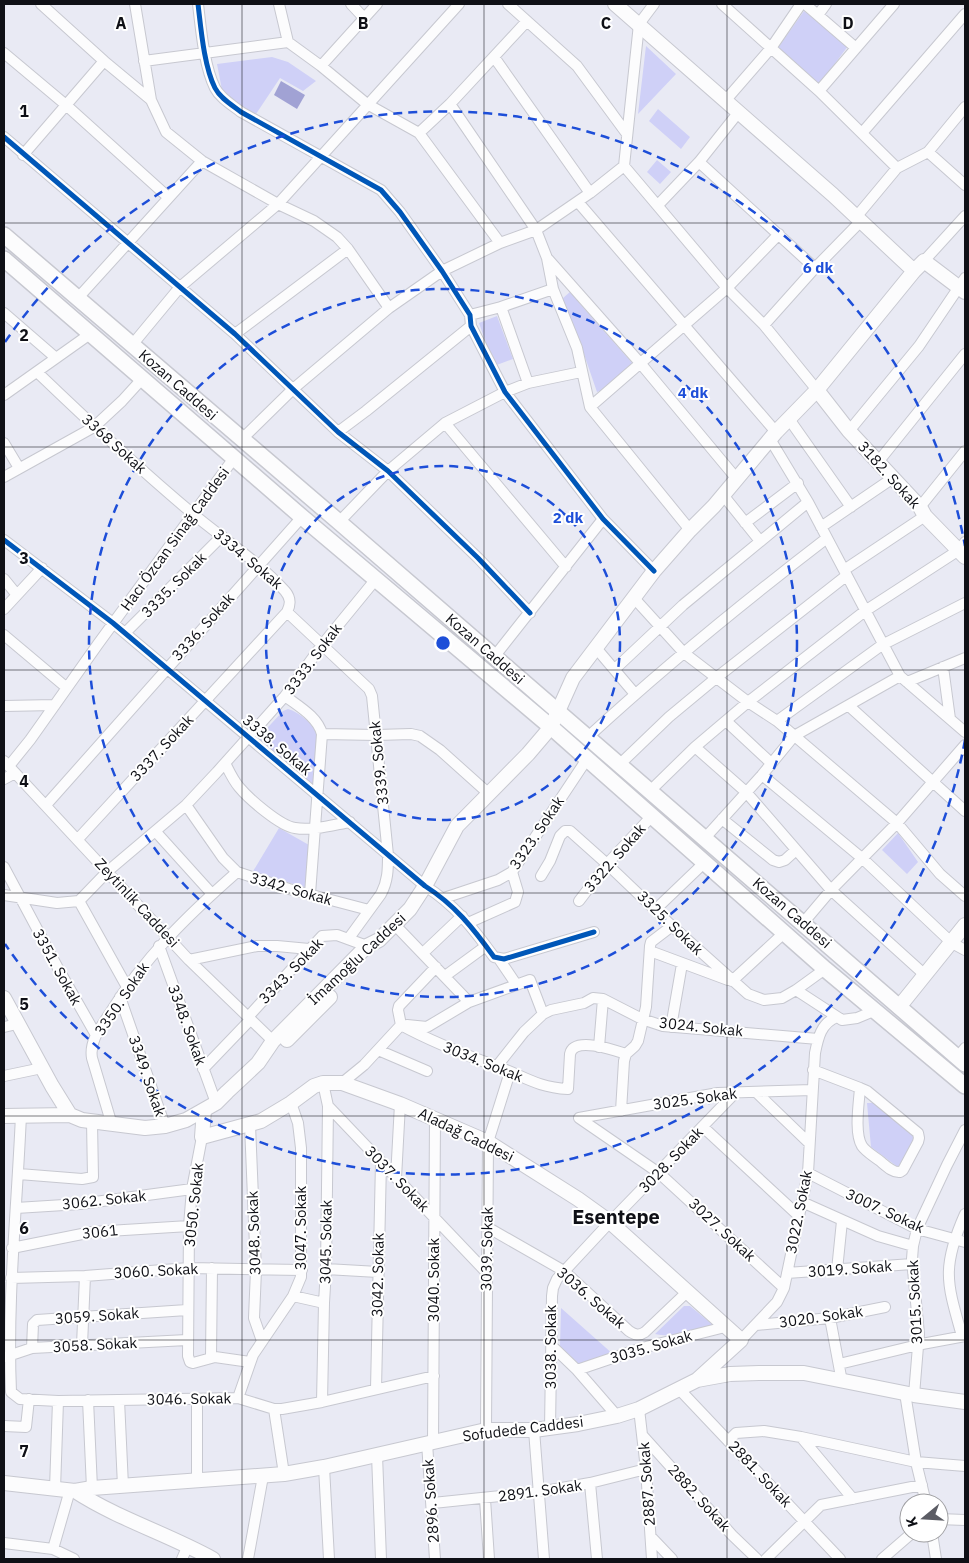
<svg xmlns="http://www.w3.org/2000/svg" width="969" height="1563" font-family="'IBM Plex Sans',sans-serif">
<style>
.green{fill:#cfd0f7}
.water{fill:#a1a2d4}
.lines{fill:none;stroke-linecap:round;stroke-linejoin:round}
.minor-casing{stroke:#c7c8d0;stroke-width:12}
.major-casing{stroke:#c7c8d0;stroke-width:16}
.highway-casing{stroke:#c7c8d0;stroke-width:18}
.minor{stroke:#fcfcfd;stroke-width:10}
.major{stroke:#fcfcfd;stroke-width:14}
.highway{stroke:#fcfcfd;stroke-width:15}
.cycleway-casing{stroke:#fff;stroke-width:8}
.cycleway{stroke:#0057b8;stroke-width:5}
.grid{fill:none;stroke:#0f1016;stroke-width:1;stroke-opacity:0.55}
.ring{fill:none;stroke:#1d4ed8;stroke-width:2.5;stroke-dasharray:9 6}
.labels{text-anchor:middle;stroke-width:4;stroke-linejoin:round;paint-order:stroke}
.street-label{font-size:15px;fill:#0f1016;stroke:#fff}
.district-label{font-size:20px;font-weight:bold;fill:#0f1016;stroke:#fff}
.grid-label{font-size:16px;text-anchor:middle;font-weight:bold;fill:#0f1016;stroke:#fff;stroke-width:4;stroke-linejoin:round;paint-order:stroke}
.centre{fill:#1d4ed8;stroke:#fff;stroke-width:2.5}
.ring-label{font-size:15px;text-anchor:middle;font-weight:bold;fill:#1d4ed8;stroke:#fff;stroke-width:4;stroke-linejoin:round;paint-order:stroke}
</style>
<rect width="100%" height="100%" fill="#e9eaf4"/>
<path class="green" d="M804,11l44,35 -29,39 -42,-36z
M646,46l30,28 -38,40z
M272,57l16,5 28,19 -13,10 -23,-13 -24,36 -14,-7 -20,-17 -5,-26z
M658,109l32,28 -9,12 -32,-28z
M657,160l14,12 -11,12 -13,-12z
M571,291l9,13 53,60 -25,24 -11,4 -21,-61 -14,-32z
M497,316l16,43 -19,7 -15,-43z
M288,709c11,3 27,16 30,27v55l-58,-51 -1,-3 24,-26z
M279,828l30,17 -4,42 -53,-14z
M898,833l20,29 -11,12 -25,-24z
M867,1103h6l44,36 -18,29 -28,-21z
M684,1306h6l23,19c-18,10 -38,13 -58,9z
M561,1308l53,47 -32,12 -22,-21z"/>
<path class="water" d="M281,81l24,14 -8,14 -23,-14z"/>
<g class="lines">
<g class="minor-casing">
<path id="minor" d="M41,4l63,57
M135,4l16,96 15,32 36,29 76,43 36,17 23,16 11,12 41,59
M198,4c3,25 6,62 17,84 5,10 17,17 26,24l140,78 19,22 42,59 28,44 1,11 34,66 98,127 51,52
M279,4l9,38 33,24 46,38 52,29 81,110
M351,4l13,14
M508,4l69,62 50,68
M722,4l97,87 78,77
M805,4l51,44
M818,15l8,-11
M4,53l62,52 102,92
M494,57l96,136
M144,61l144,-19
M321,66l56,-62
M819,91l75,-87
M725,101l46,-53 30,-44
M450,104l86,126 11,28 6,31 24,59 13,59 100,123
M419,133l31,-29 77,-83
M862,133l103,-119
M4,137l231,197 103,98 50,39 90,87 52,55
M928,152l37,33
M23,155l81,-94 47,39
M699,162l116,106
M624,166l103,122 37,37 53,65
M578,202l198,230
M658,205l41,-43 39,-49
M857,216l40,-48 31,-16 37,-45
M548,259l93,105 95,114
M924,261l41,-45
M77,299l125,-138
M501,307l27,76
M4,313l52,45
M470,315l31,-8 52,-18
M764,325l51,-57 46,-47
M235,334l113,-85
M132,345l48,-58 98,-83 181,-200
M37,372c50,48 101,96 155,141 31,26 66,48 93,78 6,7 6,13 2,21l-209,227
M4,395l86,-61
M590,407l137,-119 52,-54
M789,419l62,88
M445,423l121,144
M849,431l70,-85 46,-68
M338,432l28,-21 105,-85
M770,439l38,63 92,174 65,56
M241,440l52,-51 96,-81 53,-37 58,-28 36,-13 54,-37 34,-27 15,-142 15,-20
M4,443l15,25
M878,462l87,-108
M4,477l90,-50 28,-26 20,-22
M723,495l37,46
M920,507l45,-56
M339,522l49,-51 57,-48 60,-31 23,-9 53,-11
M745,523l53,-40
M821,527l72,-49
M4,540l109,83 312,263c30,19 48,42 69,71l10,2 90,-27
M844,570l81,-54
M4,579l13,16
M634,598l50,55 64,49 29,19 120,102 43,51 25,22
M4,609l38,-41
M287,612l82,77 3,7 16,159c0,14 0,26 -7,39l-32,44
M125,633l97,-97
M4,635l63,53
M596,648l39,46
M494,657l109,-138
M943,667l7,52
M615,669l68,-64 125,-103
M907,682l58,-24
M285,696c13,10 33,21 37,38l-12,160
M4,706l51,-1
M849,706l116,105
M726,721l45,42
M777,721l105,-76 83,-42
M322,734l55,1 34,-1 9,2 20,14 48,43
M588,737c76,-70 157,-136 239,-199
M695,747l51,45 85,98 94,85
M4,761l185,199 84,81
M225,763c4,8 8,17 14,24 10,12 41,39 56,41 17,3 38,-3 55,-6
M619,765l50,-48 47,-39 130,-102
M9,766l21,-26 68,-96 136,-186
M762,775l101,84 89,84 13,7
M4,779l11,-6
M650,791l45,-44 53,-45 117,-91 94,-61 6,-8
M46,805l256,-288
M186,805l37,53 14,14 52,17 80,21
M722,819l51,41 6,2 6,-2 11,-10
M156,832l56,62
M705,838l57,-63 32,-39 106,-60
M4,867l55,103 37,65
M541,876l9,-15 10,-25 5,-5h5l37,33 65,62 76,68 16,6 18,-2 14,-8 29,-21
M4,895l53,8 22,-2 29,-30 78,-66 31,-33 68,-76 37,-51 54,-66
M444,898l54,-18 14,-8 75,-113
M79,901l48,86
M579,901l28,-37 44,-47
M656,909l48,-46
M468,923l47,-21 3,-10 -6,-20
M803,923l28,-33 66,-67 68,-78
M395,925l74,77
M159,946l57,157
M650,951l78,29
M423,953l39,-37
M499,959l17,25
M189,960l68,-14h20l32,3
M445,976l41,-30
M732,981l52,-48
M796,990l46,30 15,-2 19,-8
M120,997l45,129
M248,1017l74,-81 15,-1 30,11
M401,1025c31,17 62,29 95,41 28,10 40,21 72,23l2,-35c4,-18 44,-4 56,0
M407,1025l20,2 42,-25 61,-22 13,34
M4,1027l13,-3
M671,1027l11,-63
M599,1047l4,-48
M378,1050l49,21
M958,1057l7,-9
M497,1066l27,-34 19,-18 8,-4 33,-7 9,-5 10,1 39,20 21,7 155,13
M203,1069l47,-49
M813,1070l47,18 7,3 51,42 1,5 -1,4 -15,28 -3,2c-7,1 -14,-6 -20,-11 -5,-4 -14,-9 -18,-15 -8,-13 -3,-43 -2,-58
M4,1076l38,-8
M342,1083l22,-18 37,-40 -3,-15 1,-4 37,-39
M756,1092l53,51
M328,1106l159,167
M621,1111l3,-50 2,-7 9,-8 3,-5 8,-34 4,-61 1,-4 21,-16
M21,1115c-4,93 -14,184 -10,277l9,7 38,2 180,-3 36,11h8l40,-7 112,-26
M579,1118l80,55 125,115
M579,1118l139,-25 94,-3
M112,1125l-20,-67c-3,-17 9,-31 18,-45 34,-55 78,-98 127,-141
M250,1125l6,145 -2,48 8,23
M703,1127l96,89
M202,1137l-10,52 -3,37 -1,130 2,6 3,1 22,-6 35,5
M808,1173l109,56 48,13
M19,1174l63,5 11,-2 -1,-55
M396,1178l4,-74
M802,1202l76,34 35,10
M16,1208l64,-4 112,-15
M487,1227l77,44 65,60c6,4 10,5 16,1l42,-40
M12,1248l80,-16 97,-6
M326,1269l52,3
M837,1270l5,-49
M787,1273l125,-9
M11,1278l74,-2 104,-8 113,2
M293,1296l31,7
M830,1318l12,64
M756,1325l74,-7 55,-11
M962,1336c-15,-53 -21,-68 3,-122
M741,1340l36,-38 7,-14 24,-115 7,-120c3,-15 6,-30 22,-36
M82,1345l3,-69
M552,1346l25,24 40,46
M32,1348l1,-24 4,-4 150,-10
M5,1357l27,-9 155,-8
M211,1357l1,-89
M839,1364l83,-20 43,-8
M577,1370l65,-22 83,-21
M376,1389l5,-227
M679,1389l161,170
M905,1393l11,69 10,41
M914,1395l5,-61 -7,-75 1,-13 4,-17 30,-64 18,-35
M238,1398l15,-43 40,-59 8,-19v-129l-3,-25 -7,-20
M88,1400l4,88
M119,1400l4,86
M322,1402l2,-99 2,-34 2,-163 -5,-23
M274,1409l10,65
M639,1409l7,60 6,90
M4,1426l22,1 3,-28
M550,1428l2,-132 1,-8 4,-9 53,-57 126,-130
M486,1430l2,-288 22,-70
M534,1430l10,129
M643,1436l89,99 25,24
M801,1437l52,62
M728,1441l8,-8 28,-2 37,6 115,25 49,4
M433,1442l2,-323
M427,1443l8,116
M377,1455l4,104
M324,1467l5,92
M197,1481v-82
M590,1483l7,76
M55,1489l3,-88
M485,1499l4,60
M433,1503l106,-11 51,-9 56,-14
M939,1519l26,1
M932,1533l4,26
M651,1537l21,22
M4,1543l49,6 21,10
M53,1549l17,-59
M182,1559l6,-14
M248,1559l15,-83
M766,1559l55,-54 101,-20
M882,1559l30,-26"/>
</g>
<g class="major-casing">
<path id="major" d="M615,4l218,191 81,76
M817,390l32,41 71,76 5,9 40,41
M4,998l48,88 18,29
M899,1007l66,-82
M287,1040l43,-43
M204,1110l-2,27 59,-16 30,-18 23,-17 9,-3h19l58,21 88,38 90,57 32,23 131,118 -44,40
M4,1116l66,-1 12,5 63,8 20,-2 21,-6 30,-17 11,-11 31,-29 15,-22 94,-95 12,-6 31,-31 15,-23 32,-60 71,-72 23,-27 22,-49 81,-107 36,-41 24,-24 62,-74 41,-42 97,-119 10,-10 41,31
M4,1483l71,8 17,-3 192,-14 40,-7 162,-37h48l44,-6 39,-8 22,-7 58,-29 33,-6 29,-1h45l110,22 51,7
M75,1491c43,28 93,43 138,68"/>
</g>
<g class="highway-casing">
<path id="highway" d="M4,235l335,287 626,542
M4,259l298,258 249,210 274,242 140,117"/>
</g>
<use href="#minor" class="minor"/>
<use href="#major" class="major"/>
<use href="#highway" class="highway"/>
<g class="cycleway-casing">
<path id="cycleway" d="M198,4c3,25 6,62 17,84 5,10 17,17 26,24l140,78 19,22 42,59 28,44 1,11 34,66 98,127 51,52
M4,137l231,197 103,98 50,39 90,87 52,55
M4,540l109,83 312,263c30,19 48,42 69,71l10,2 90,-27"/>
</g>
<use href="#cycleway" class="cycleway"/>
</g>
<path class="grid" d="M242,4v1555M484,4v1555M727,4v1555M4,223h961M4,447h961M4,670h961M4,893h961M4,1116h961M4,1340h961"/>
<g class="ring">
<circle cx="443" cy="643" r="177"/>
<circle cx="443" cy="643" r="354"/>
<path d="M965 740A531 531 0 0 1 5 944M5 342A531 531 0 0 1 965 546"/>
</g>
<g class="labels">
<g class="street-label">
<text transform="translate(178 385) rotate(41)" y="5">Kozan Caddesi</text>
<text transform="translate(114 444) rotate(42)" y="5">3368 Sokak</text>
<text transform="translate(889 475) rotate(48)" y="5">3182. Sokak</text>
<text transform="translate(175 539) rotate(-54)" y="5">Hacı Özcan Sinağ Caddesi</text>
<text transform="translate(248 559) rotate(40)" y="5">3334. Sokak</text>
<text transform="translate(174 585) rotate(-45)" y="5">3335. Sokak</text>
<text transform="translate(203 627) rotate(-48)" y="5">3336. Sokak</text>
<text transform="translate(485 649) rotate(41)" y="5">Kozan Caddesi</text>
<text transform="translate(313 659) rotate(-53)" y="5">3333. Sokak</text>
<text transform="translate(277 745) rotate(40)" y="5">3338. Sokak</text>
<text transform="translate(162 748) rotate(-47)" y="5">3337. Sokak</text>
<text transform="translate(379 763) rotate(-96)" y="5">3339. Sokak</text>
<text transform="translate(537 833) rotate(-56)" y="5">3323. Sokak</text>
<text transform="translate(615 858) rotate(-49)" y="5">3322. Sokak</text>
<text transform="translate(291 889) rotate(16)" y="5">3342. Sokak</text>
<text transform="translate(137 903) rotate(47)" y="5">Zeytinlik Caddesi</text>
<text transform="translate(792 913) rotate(41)" y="5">Kozan Caddesi</text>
<text transform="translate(670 923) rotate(44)" y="5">3325. Sokak</text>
<text transform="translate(357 959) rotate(-43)" y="5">İmamoğlu Caddesi</text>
<text transform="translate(57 967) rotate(61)" y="5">3351. Sokak</text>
<text transform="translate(291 971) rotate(-46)" y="5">3343. Sokak</text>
<text transform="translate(122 999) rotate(-56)" y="5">3350. Sokak</text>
<text transform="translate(187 1025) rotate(70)" y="5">3348. Sokak</text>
<text transform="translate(701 1027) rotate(6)" y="5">3024. Sokak</text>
<text transform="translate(483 1062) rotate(22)" y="5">3034. Sokak</text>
<text transform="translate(147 1076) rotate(71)" y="5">3349. Sokak</text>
<text transform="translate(695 1099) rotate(-8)" y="5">3025. Sokak</text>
<text transform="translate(466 1135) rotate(26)" y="5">Aladağ Caddesi</text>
<text transform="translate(671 1160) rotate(-46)" y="5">3028. Sokak</text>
<text transform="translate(397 1179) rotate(46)" y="5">3037. Sokak</text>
<text transform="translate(104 1200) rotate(-6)" y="5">3062. Sokak</text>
<text transform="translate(194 1205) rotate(-84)" y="5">3050. Sokak</text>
<text transform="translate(885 1211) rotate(25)" y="5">3007. Sokak</text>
<text transform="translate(799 1212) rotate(-79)" y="5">3022. Sokak</text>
<text transform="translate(301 1228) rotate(-90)" y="5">3047. Sokak</text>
<text transform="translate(722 1230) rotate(43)" y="5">3027. Sokak</text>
<text transform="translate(100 1232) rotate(-6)" y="5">3061</text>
<text transform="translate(254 1233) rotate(-92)" y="5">3048. Sokak</text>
<text transform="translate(326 1242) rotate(-89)" y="5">3045. Sokak</text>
<text transform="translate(487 1249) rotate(-89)" y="5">3039. Sokak</text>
<text transform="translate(850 1269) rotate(-4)" y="5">3019. Sokak</text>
<text transform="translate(156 1271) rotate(-3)" y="5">3060. Sokak</text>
<text transform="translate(378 1275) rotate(-89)" y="5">3042. Sokak</text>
<text transform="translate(434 1280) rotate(-90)" y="5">3040. Sokak</text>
<text transform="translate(591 1298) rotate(41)" y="5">3036. Sokak</text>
<text transform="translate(915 1302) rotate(-93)" y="5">3015. Sokak</text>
<text transform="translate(97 1316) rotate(-4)" y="5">3059. Sokak</text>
<text transform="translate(821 1317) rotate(-8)" y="5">3020. Sokak</text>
<text transform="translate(95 1345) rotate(-3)" y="5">3058. Sokak</text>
<text transform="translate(551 1347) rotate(-90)" y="5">3038. Sokak</text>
<text transform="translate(651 1347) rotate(-16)" y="5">3035. Sokak</text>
<text transform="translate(189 1399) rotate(-1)" y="5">3046. Sokak</text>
<text transform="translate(523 1429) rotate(-7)" y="5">Sofudede Caddesi</text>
<text transform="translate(760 1474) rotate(47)" y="5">2881. Sokak</text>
<text transform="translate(647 1484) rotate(-94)" y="5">2887. Sokak</text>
<text transform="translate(540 1491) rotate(-8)" y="5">2891. Sokak</text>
<text transform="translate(699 1498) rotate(48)" y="5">2882. Sokak</text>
<text transform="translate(431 1501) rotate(-94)" y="5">2896. Sokak</text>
</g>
<g class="district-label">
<text x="616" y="1224">Esentepe</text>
</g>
</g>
<g class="grid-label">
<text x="121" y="29">A</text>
<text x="363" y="29">B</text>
<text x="606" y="29">C</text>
<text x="848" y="29">D</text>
<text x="24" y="117">1</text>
<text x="24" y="341">2</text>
<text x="24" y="564">3</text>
<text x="24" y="787">4</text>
<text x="24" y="1010">5</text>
<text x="24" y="1234">6</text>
<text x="24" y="1457">7</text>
</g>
<circle cx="443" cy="643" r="8" class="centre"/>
<g class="ring-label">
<text x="818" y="273">6 dk</text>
<text x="693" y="398">4 dk</text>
<text x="568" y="523">2 dk</text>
</g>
<rect width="969" height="1563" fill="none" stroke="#0f1016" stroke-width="10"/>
<g transform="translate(924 1518) rotate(252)"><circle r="24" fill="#ffffff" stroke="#9f9fa2"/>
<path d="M0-4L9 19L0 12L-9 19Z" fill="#5b5c64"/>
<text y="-8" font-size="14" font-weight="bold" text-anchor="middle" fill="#0f1016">K</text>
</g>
</svg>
